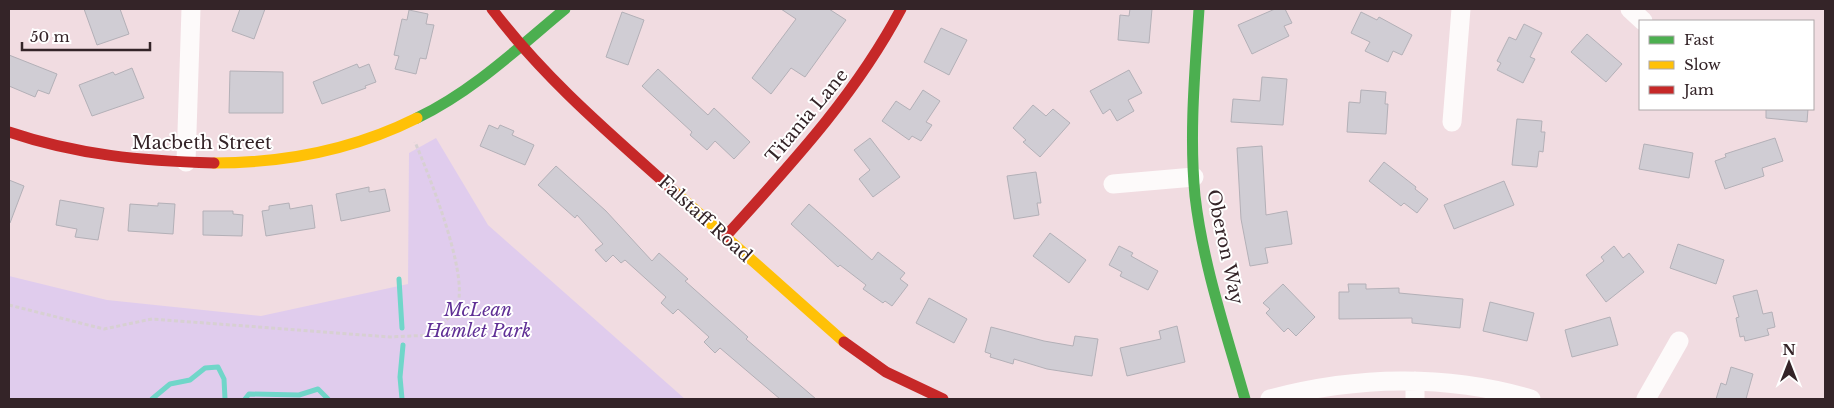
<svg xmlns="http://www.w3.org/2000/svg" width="1834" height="408" font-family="'Libre Baskerville',serif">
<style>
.green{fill:#e0cced}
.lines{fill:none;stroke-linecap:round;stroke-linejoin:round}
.stream{stroke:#70d6c9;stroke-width:5}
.building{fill:#d0cdd4;stroke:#b3b0b7}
.path{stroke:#d7d0d2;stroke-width:3;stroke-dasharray:4 2.5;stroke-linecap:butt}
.street{stroke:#fdfafa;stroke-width:19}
.fast{stroke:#4caf50;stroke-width:11}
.slow{stroke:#ffc107;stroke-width:11}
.jam{stroke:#c62828;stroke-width:11}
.labels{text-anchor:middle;stroke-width:4;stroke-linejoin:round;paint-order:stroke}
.street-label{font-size:18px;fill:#342428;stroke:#fff}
.park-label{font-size:18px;font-style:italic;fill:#603096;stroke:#fff}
</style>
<rect width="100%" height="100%" fill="#f1dce1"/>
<path class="green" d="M436,138l52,87 197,174h-676v-123l98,24 154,16 147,-32 1,-131z"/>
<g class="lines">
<path class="stream" d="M399,279l3,49
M152,399l18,-15 20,-4 15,-12 13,-1 6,12 1,20
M245,399l4,-5 50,1 19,-6 10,10
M402,399l-2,-22 3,-32"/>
</g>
<path class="building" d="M84,9h36l9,25 -32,11z
M240,9h25l-11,30 -22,-8z
M781,9h48l17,11 -41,57 -14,-9 -20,26 -19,-16 44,-59z
M1130,9h22l-3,34 -31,-3 2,-25 9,1z
M1275,9h10l7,14 -8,3 5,10 -37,18 -14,-29z
M409,10l19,4 -2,10 8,1 -8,34 -6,-1 -4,16 -21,-5 4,-13 -5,-1 8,-36 5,1z
M622,12l22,8 -16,45 -22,-8z
M1361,12l16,8 2,-3 33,18 -10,20 -9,-4 -5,11 -23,-11 5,-9 -19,-9z
M1524,24l18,9 -12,24 5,2 -12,24 -26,-13 4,-7 -4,-2 12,-24 7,3z
M941,28l26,12 -18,35 -25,-13z
M1587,34l35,30 -16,18 -35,-30z
M9,55l48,19 -8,20 -11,-4 -3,7 -26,-11z
M357,64l2,4 10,-4 7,18 -11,4 1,2 -44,16 -9,-22z
M132,68l12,30 -52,18 -13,-31 34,-13 2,3z
M658,69l50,46 6,-7 36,34 -16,17 -19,-18 -8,9 -17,-15 2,-3 -50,-46z
M1129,70l13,23 -14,7 6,11 -17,10 -7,-12 -7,5 -13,-23z
M230,71l53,1v41h-54z
M1262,77l25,2 -4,46 -52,-3 2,-23 27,2z
M923,90l17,11 -14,21 6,3 -11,16 -9,-5 -3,4 -27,-19 14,-20 14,9z
M1361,90l25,2 -1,12h3l-2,30 -39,-2 2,-30 11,1z
M1033,105l13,11 7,-7 17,14 -30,34 -17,-15 3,-2 -13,-12z
M1766,109h42l-1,13 -41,-4z
M1517,119l25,2 -1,11h4l-2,20 -4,-1 -2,16 -25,-2z
M489,125l9,4 2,-4 14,6 -2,4 22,10 -9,20 -45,-19z
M870,138l30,39 -27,20 -14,-18 11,-9 -16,-20z
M1775,138l8,23 -21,7 2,8 -39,13 -10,-28 11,-4 -1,-3z
M1644,144l49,9 -4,25 -50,-9z
M1262,146l4,69 21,-4 5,33 -27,4 3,15 -18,3 -9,-47 -4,-71z
M1384,162l32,25 -1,2 13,10 -11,14 -13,-10 -3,3 -32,-25z
M556,166l50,45 46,50 7,-8 29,26 -3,2 63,56 -2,2 70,60h-36l-60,-51 -5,5 -11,-11 5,-5 -31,-28 -5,5 -12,-11 5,-6 -41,-37 -4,3 -8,-8 -7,7 -11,-12 8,-6 -26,-29 -2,3 -37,-33z
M1036,172l5,31h-4l2,12 -25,4 -7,-43z
M9,180l15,6 -14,37 -1,-1z
M1504,181l10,24 -60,24 -10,-24z
M369,187v5l16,-3 5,22 -49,10 -5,-27z
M60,200l44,8 -6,32 -23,-3 2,-8 -21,-4z
M158,203l17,1 -2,30 -45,-3 2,-27 28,2z
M289,203l1,6 22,-4 3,23 -49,8 -4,-25 7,-1v-4z
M809,204l63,56 6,-8 27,21 -5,6 8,6 -16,21 -7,-5 -2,2 -20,-14 3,-4 -26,-20 -2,2 -47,-43z
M203,211h30v3l10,1 -1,21 -39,-1z
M1050,233l36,27 -17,23 -36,-27z
M1678,244l46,16 -8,24 -46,-16z
M1119,246l14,7 -2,3 27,15 -10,19 -28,-14 2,-4 -13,-7z
M1614,246l9,12 6,-5 15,19 -38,30 -20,-27 18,-14 -3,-4z
M1283,284l32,33 -19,19 -8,-8 -4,4 -18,-19 4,-4 -7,-6z
M1348,284h18v5l33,-1v5l64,6 -3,29 -48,-5v-5l-73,1v-27h10z
M1757,290l6,24 9,-2 3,15 -8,2 2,6 -24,6 -1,-5 -4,1 -4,-19 3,-1 -6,-21z
M929,298l38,21 -13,24 -38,-20z
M1490,302l44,11 -7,28 -44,-10z
M1610,317l8,28 -46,12 -7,-27z
M1177,326l8,36 -58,14 -7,-28 41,-9 -2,-8z
M991,327l53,14 29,5 2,-10 23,3 -6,37 -45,-7 -33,-10 -1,5 -23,-7 1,-3 -6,-2z
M1731,367l22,7 -7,25h-30l5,-16 5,2z"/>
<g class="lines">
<path class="path" d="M9,305l95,24 48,-10 238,18 41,-2c8,-9 24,-21 27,-32 9,-33 -29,-128 -43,-161"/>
<path class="street" d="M1630,9l13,12
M1452,122l9,-113
M186,162l5,-153
M1113,184l81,-7
M1270,399c86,-23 176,-25 261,0
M1415,399v-18
M1646,399l33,-58"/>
<path class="fast" d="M1199,9c-4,62 -10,125 -4,187 8,69 31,136 50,203
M417,118c56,-27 101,-70 148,-109"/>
<path class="slow" d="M214,163c71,0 139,-13 203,-45
M674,191l170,151"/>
<path class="jam" d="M492,9c52,69 117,124 182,182
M9,132c68,23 134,29 205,31
M725,237c65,-72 130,-141 176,-228
M844,342l42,30 57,27"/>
</g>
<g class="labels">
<g class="street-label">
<text transform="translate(807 116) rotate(-50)" y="6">Titania Lane</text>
<text x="202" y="149">Macbeth Street</text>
<text transform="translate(705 219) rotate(42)" y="6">Falstaff Road</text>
<text transform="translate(1225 247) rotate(78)" y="6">Oberon Way</text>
</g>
<g class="park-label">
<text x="478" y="316">McLean<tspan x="478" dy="21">Hamlet Park</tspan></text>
</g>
</g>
<rect width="1834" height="408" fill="none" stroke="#342428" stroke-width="20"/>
<rect x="1639" y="20" width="175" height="90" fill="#ffffff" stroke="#aea7a9"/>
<rect x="1649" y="36" width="25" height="8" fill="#4caf50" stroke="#aea7a9"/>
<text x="1684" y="45" font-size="15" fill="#342428">Fast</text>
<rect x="1649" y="61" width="25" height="8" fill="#ffc107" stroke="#aea7a9"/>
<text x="1684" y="70" font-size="15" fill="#342428">Slow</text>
<rect x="1649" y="86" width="25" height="8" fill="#c62828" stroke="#aea7a9"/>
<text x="1684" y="95" font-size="15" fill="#342428">Jam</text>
<g transform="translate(1789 363)" stroke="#ffffff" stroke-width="4" paint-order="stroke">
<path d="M0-4L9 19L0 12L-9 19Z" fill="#342428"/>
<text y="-8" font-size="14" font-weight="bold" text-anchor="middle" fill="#342428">N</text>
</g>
<path d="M22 42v8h128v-8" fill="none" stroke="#342428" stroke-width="2.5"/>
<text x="30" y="42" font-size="15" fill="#342428" stroke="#ffffff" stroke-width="4" paint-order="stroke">50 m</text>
</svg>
